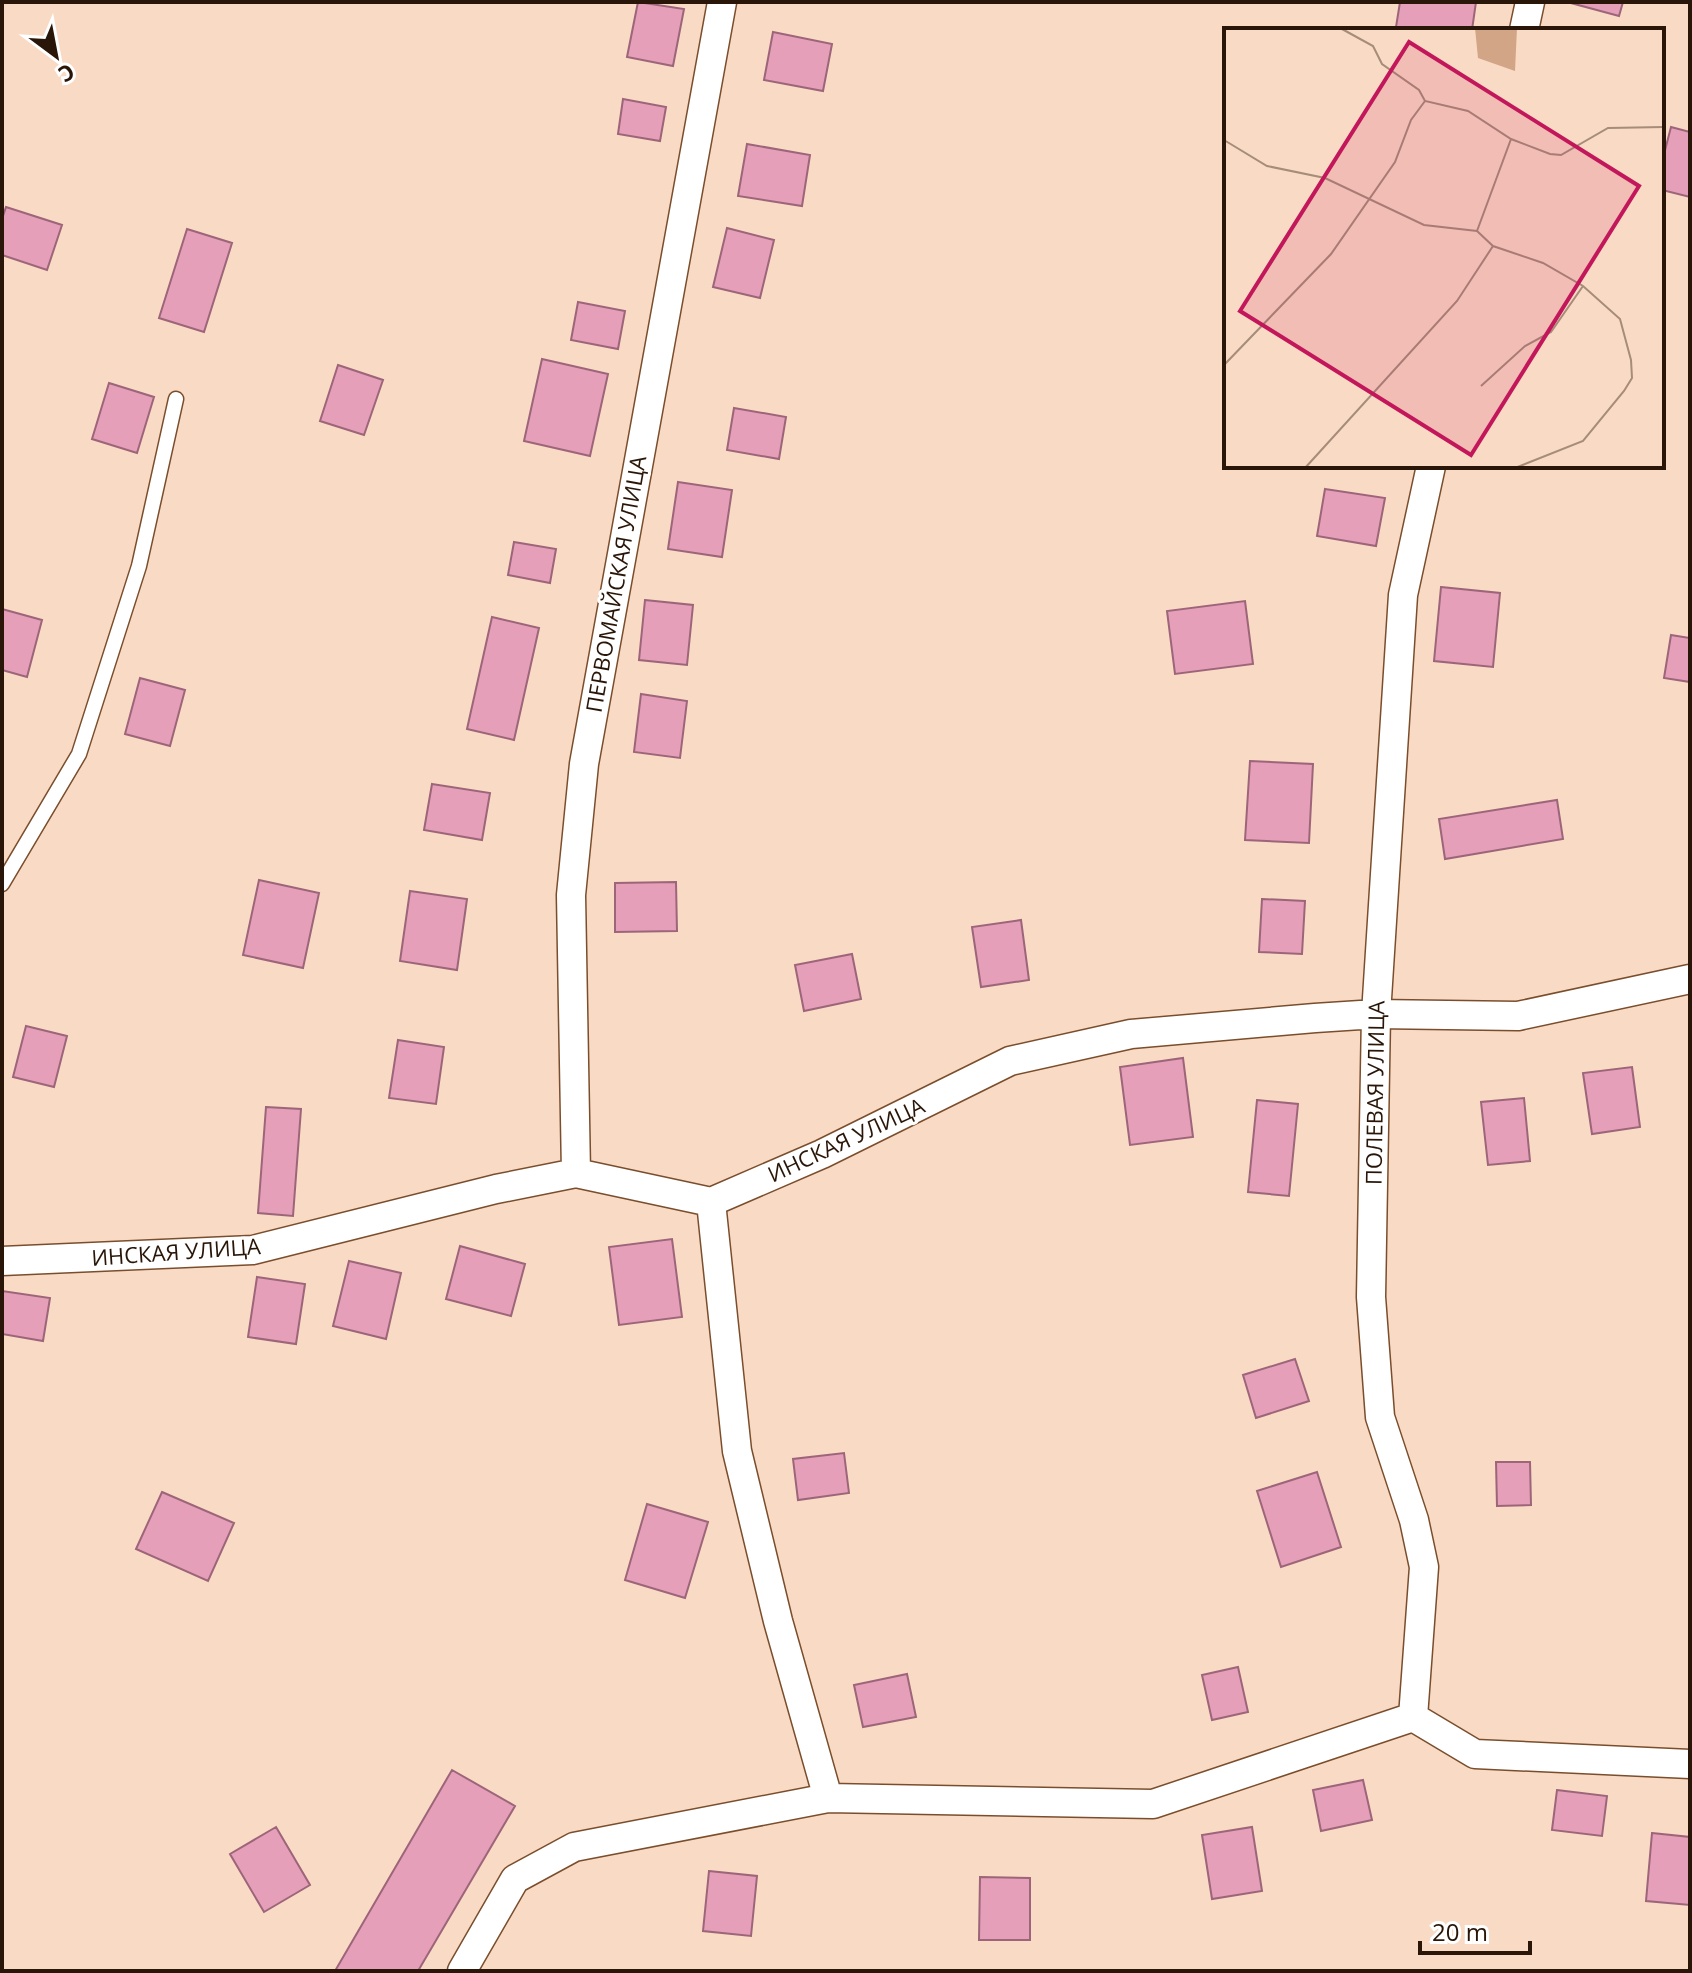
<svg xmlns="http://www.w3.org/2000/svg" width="1692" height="1973" font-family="'Open Sans',sans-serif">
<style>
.building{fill:#e59fb8;stroke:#9d6579;stroke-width:2}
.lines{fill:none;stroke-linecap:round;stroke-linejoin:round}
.service-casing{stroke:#7a4e2c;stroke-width:17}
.minor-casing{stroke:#7a4e2c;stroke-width:31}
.service{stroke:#fff;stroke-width:14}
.minor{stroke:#fff;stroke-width:28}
.labels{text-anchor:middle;stroke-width:6;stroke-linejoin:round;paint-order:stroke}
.street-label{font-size:22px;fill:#291608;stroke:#fff}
.inset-road{fill:none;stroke:#a68c79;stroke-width:2}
.view{fill:#c2185b;fill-opacity:0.15;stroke:#c2185b;stroke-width:4}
.inset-edge{fill:none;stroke:#291608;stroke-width:4}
</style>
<rect width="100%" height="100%" fill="#f9dac4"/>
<path class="building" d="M638,2l46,7 -11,57 -46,-9z
M1400,2h76l-4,28 -76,-3z
M1567,2h56l-4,14z
M773,32l59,12 -9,47 -59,-11z
M623,99l43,8 -6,34 -42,-7z
M1671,127l19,5v65l-28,-7v-28z
M747,144l63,11 -8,51 -64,-10z
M6,207l56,18 -15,45 -45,-15v-36z
M727,228l47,12 -14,58 -47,-11z
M187,229l45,14 -28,89 -45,-14z
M578,302l47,9 -7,38 -47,-9z
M542,359l66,15 -18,82 -66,-15z
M338,365l45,15 -19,55 -44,-14z
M109,383l45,14 -17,56 -45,-14z
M734,408l52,9 -7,42 -52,-9z
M678,482l54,8 -10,67 -54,-8z
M1325,489l60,9 -9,48 -59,-10z
M514,542l42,7 -6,34 -42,-8z
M1441,587l59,6 -7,74 -59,-6z
M645,600l48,5 -6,60 -48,-5z
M1245,601l8,63 -78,10 -8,-63z
M2,609l40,11 -15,57 -25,-7z
M492,617l47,11 -25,112 -47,-11z
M1671,635l19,3v44l-26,-4z
M140,678l45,12 -15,56 -45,-12z
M641,694l46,7 -7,57 -46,-6z
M1250,761l63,3 -4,79 -64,-3z
M432,784l58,9 -8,47 -58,-10z
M1557,800l6,39 -118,20 -6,-40z
M259,880l60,13 -16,75 -60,-13z
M676,882l1,49 -62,1v-49z
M410,891l57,8 -10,71 -57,-9z
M1262,899l43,2 -3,53 -43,-2z
M1021,920l8,60 -48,7 -9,-60z
M852,954l9,45 -57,12 -9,-46z
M26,1026l41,10 -13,51 -41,-10z
M398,1040l46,7 -8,57 -47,-6z
M1183,1058l10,79 -63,8 -10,-78z
M1632,1067l8,60 -48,7 -9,-61z
M1524,1098l6,63 -42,4 -7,-63z
M1257,1100l41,4 -9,92 -41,-4z
M266,1107l35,2 -8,107 -35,-3z
M672,1239l10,78 -63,8 -10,-78z
M460,1246l65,18 -14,52 -65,-17z
M349,1261l52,12 -15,66 -53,-13z
M257,1277l48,7 -9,60 -48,-7z
M2,1291l48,7 -7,43 -41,-7z
M1295,1359l14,42 -53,17 -13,-43z
M844,1453l5,40 -51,7 -5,-41z
M1496,1462h34l1,43 -34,1z
M1317,1472l24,75 -60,20 -24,-76z
M162,1492l72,31 -26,58 -72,-32z
M647,1504l61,18 -23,76 -60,-18z
M1238,1667l10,45 -36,8 -10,-45z
M907,1674l9,43 -53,10 -9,-42z
M452,1770l63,36 -97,165h-83z
M1363,1780l9,40 -51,11 -8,-41z
M1557,1790l50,6 -5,40 -50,-6z
M276,1827l34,58 -46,27 -34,-58z
M1252,1827l10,64 -50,8 -10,-64z
M1652,1833l38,4v68l-44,-4z
M709,1871l48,5 -6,60 -48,-5z
M980,1877l50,1v62h-51z"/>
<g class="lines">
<g class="service-casing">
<path id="service" d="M2,884l77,-130 60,-188 37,-167"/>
</g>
<g class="minor-casing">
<path id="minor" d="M1524,30l6,-28
M576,1173l-5,-278 13,-131 138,-762
M711,1202l26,249 41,170 50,177
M2,1261l251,-11 243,-61 80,-16 135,29 111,-48 188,-93 121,-27 184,-16 61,-4 142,2 172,-37
M1413,1717l11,-150 -10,-47 -34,-103 -9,-120 5,-283 27,-419 28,-129
M462,1971l53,-92 59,-32 254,-49 325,6 260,-87 62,37 215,10"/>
</g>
<use href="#service" class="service"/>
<use href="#minor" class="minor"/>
</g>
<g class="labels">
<g class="street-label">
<text transform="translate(616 584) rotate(-80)" y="8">ПЕРВОМАЙСКАЯ УЛИЦА</text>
<text transform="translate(1375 1093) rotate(-89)" y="8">ПОЛЕВАЯ УЛИЦА</text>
<text transform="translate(846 1140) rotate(-25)" y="8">ИНСКАЯ УЛИЦА</text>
<text transform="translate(176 1252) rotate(-4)" y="8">ИНСКАЯ УЛИЦА</text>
</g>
</g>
<g transform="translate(1224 28)">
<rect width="440" height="440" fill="#f9dac4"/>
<path d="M251,0h42l-2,43 -37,-13z" fill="#d2a586"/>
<path class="inset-road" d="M118,1l31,17 9,18 37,26 6,11 43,10 43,28 39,15 11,1 47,-27 56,-1M0,112l43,26 58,12 99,47 53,6 16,15 50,17 40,23 37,33 11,41 1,18 -8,13 -41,50 -68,27M253,203l34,-92M0,337l107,-111 64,-92 16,-42 14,-19M257,358l44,-40 26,-14 32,-46M81,440l152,-167 36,-55"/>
<path class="view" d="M185,14l230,144 -168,269 -231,-144z"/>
<rect width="440" height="440" class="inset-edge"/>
</g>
<rect width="1692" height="1973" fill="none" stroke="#291608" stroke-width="8"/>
<g transform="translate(56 56) rotate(148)" stroke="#ffffff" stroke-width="6" paint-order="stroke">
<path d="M0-6L14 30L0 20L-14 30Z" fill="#291608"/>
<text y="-12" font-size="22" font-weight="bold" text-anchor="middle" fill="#291608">С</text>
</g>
<path d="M1420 1941v12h110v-12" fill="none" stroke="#291608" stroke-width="4"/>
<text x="1432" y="1941" font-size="24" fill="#291608" stroke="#ffffff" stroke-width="6" paint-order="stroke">20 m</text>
</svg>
